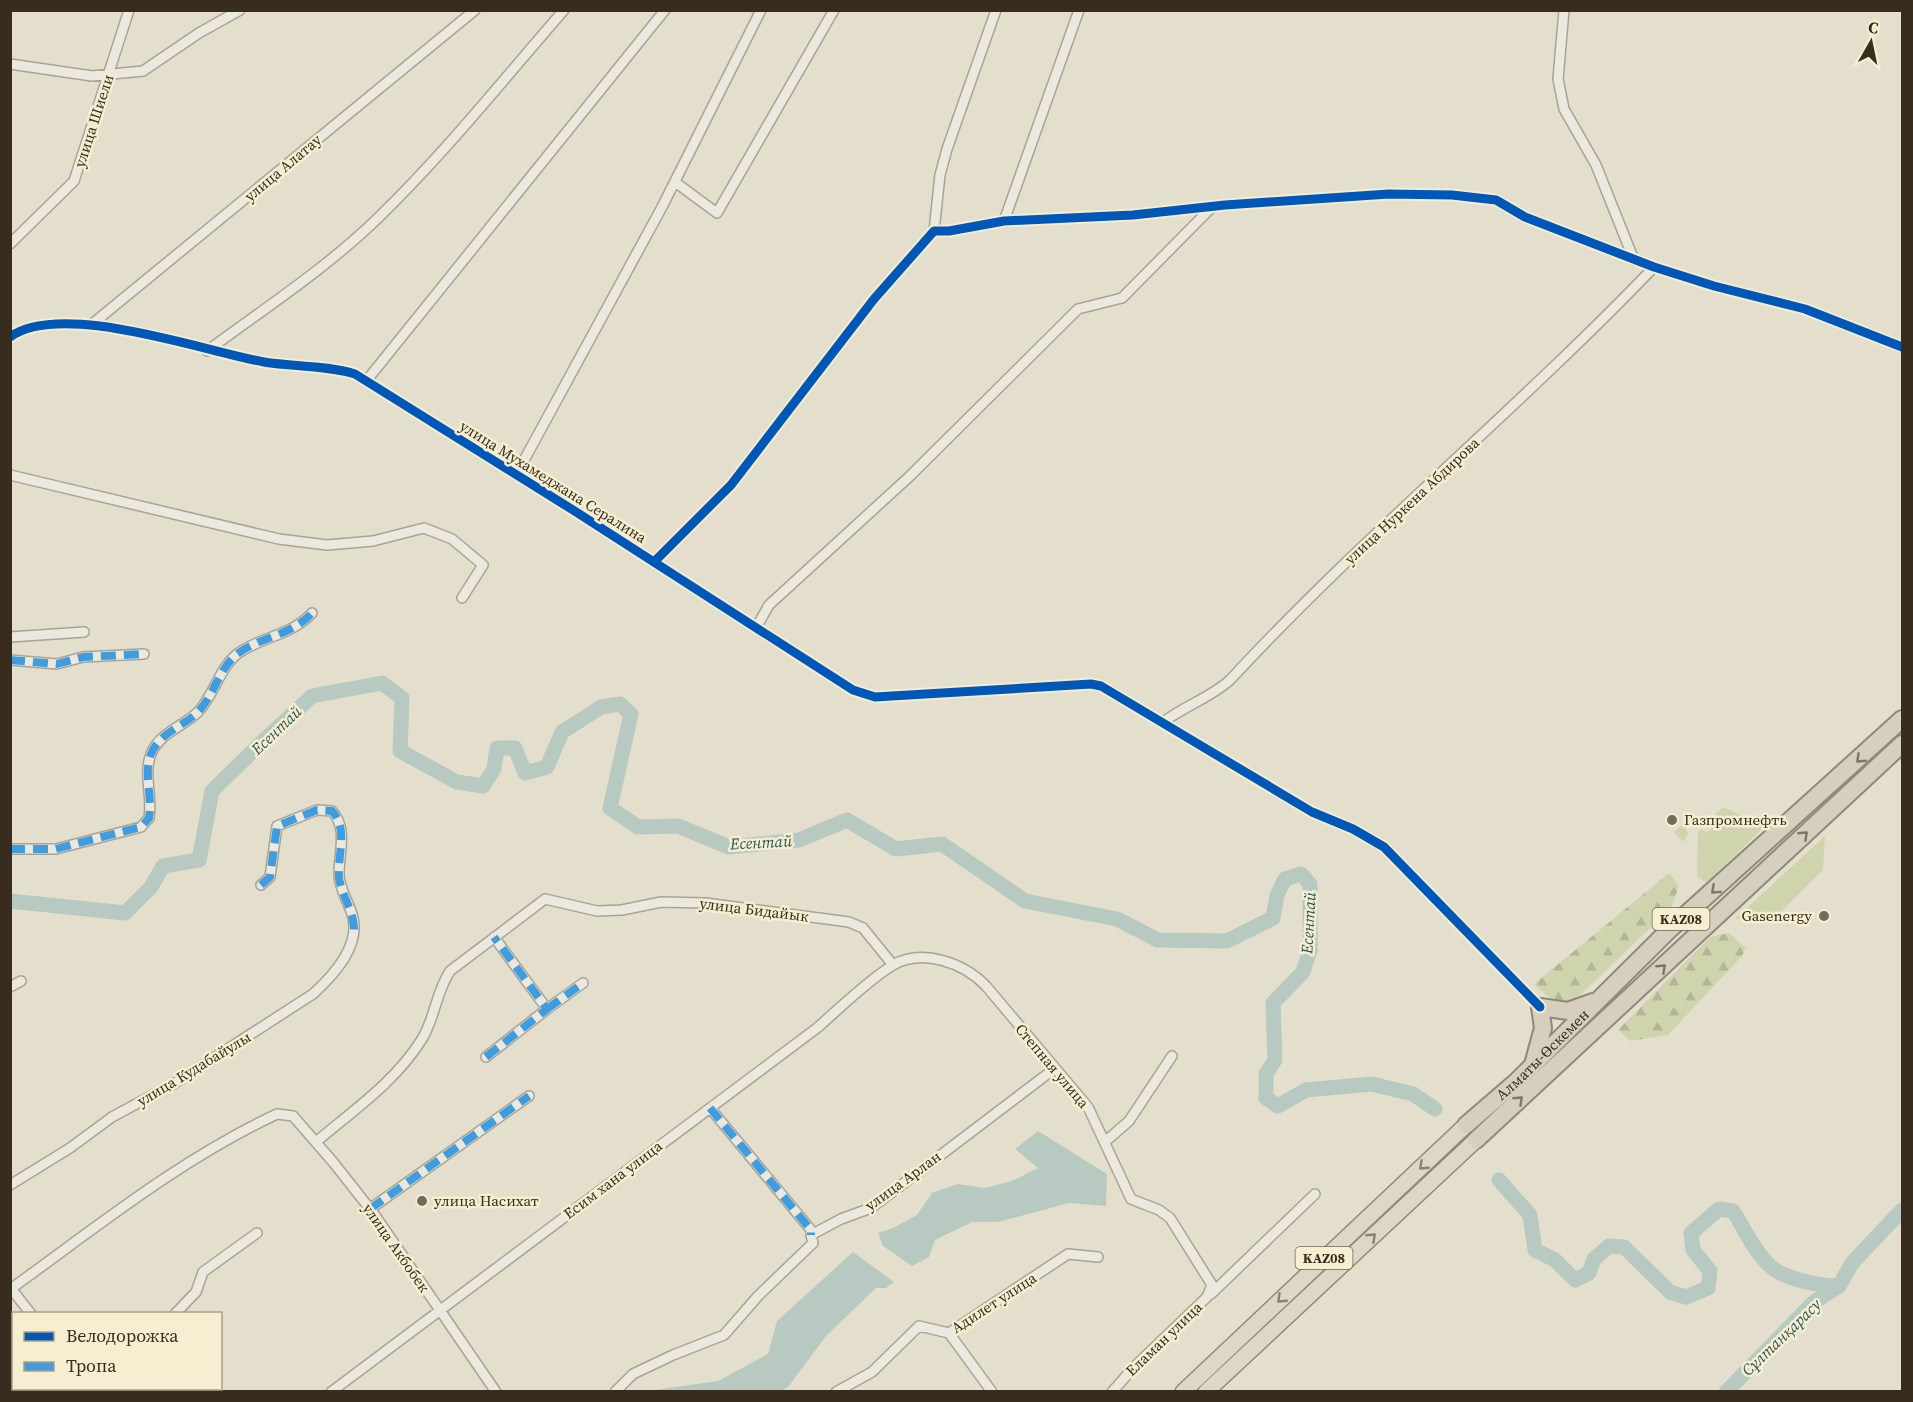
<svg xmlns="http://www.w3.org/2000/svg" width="1913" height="1402" font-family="'Source Serif 4',serif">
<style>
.green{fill:#d0d4ae}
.forest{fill:url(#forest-firs)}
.water{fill:#b7c9c0}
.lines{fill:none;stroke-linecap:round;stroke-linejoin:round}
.river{stroke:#b7c9c0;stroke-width:15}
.minor-casing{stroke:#a8a395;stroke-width:12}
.trunk-casing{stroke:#8e897c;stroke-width:18}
.motorway-casing{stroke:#8e897c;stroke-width:20}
.minor{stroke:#ece8dd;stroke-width:9}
.trunk{stroke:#dcd7c6;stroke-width:15}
.motorway{stroke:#d6cfbd;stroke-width:16}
.quiet{stroke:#3e9cdf;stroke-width:8;stroke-dasharray:15 8;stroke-linecap:butt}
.cycleway-casing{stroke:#f5eed1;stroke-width:13}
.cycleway{stroke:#0057b8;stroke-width:9}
.oneway{stroke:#7f7565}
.oneway2{stroke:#8a8272}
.poi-dot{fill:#736b5a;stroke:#f5eed1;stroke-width:2}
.labels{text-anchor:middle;stroke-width:5;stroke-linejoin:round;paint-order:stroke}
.shield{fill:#f5eed1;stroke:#706653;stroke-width:1.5}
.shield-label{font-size:14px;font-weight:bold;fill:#372c1d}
.street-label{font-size:15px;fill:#372c1d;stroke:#f5eed1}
.poi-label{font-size:15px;fill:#372c1d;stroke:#f5eed1;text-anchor:start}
.water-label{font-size:16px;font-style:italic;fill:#2d5556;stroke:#f5eed1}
</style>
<defs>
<pattern id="forest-firs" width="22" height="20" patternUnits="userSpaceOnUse" patternTransform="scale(1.5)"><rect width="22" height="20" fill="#d0d4ae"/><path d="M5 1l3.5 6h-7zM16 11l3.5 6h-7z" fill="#b3b695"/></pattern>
</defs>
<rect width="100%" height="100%" fill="#e3dfcc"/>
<path class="green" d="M1724,807l40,20 -57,56 -10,-6 1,-45 3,-3 6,4 13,-14 -5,-5z
M1684,823l4,11 -5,8 -9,-10z
M1825,836l-2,34 -51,51 -37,-2z"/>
<path class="forest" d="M1669,873l10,13 -8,22 -101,97 -15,-2 -21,-19z
M1729,933l17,15 -4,8 -74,79 -38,6 -12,-11 92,-93z"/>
<path class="water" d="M1038,1131l69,43 -1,32 -37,-3 -71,19h-26l-37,18 -6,17 -17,9 -29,-20 -5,-13 13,-4 26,-14 15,-22 26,-9 27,4 27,-7 26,-13 -23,-19z
M853,1252l41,30 -8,6h-10l-50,48 -38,51 -8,5 -132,-1 70,-10 50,-27 9,-33z"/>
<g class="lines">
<path class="river" d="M10,901l115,12 26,-26 12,-21 36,-6 13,-69 48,-47 52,-48 70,-13 20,15 -2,53 57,31 26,4 11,-17 3,-21h18l10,25 22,-6 15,-35 39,-25 19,-3 11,10 -21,94 28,19 40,-1 51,21 70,-7 48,-20 49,29 46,-5 83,57 92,18 41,21 69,1 46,-23 4,-23 8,-16 16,-5 9,10v66l-7,22 -30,31 2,57 -9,14v24l12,8 28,-16 66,-6 41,10 22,15
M1499,1180l31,35 5,35 20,10 20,20 14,-7 5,-14 15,-13 15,1 46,45 16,5 22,-9 2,-17 -17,-21 -2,-17 28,-24 14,2c11,17 21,40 36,54 14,14 50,21 70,21
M1726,1392l88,-90 25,-16 13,-23 50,-53"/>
<g class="minor-casing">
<path id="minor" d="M1564,10l-6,69 6,30 32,56 38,95
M10,64l82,12 51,-5 56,-38 41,-23
M675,182l42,31 117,-203
M1004,221l75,-211
M934,231l6,-56 7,-26 49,-139
M10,244l64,-63 55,-171
M91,325l384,-315
M10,337c51,-37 193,14 254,25 30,5 62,3 91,12l218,136 280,180 22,7 216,-13 10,2 211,126 41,17 31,18 156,160
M207,351c58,-43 121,-84 172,-134 66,-64 124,-137 185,-207
M367,380l298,-370
M10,475l269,64 48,6 46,-4 51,-13 28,11 31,26 -21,33
M516,475l146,-268 99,-197
M654,562l77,-77 143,-186 60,-68h15l55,-10 129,-6 92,-10 164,-11 63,1 44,5 29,17 129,50 60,19 91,23 97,38
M756,628l13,-23 141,-129 168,-167 44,-11 90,-91
M10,637l74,-5
M10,660l47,4 26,-7 61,-3
M1162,723c22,-17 48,-25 68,-43 134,-145 287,-270 424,-413
M10,849h46l85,-22 8,-9c4,-20 -6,-44 2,-64 8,-21 33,-28 47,-42 17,-18 22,-47 42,-60 24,-16 52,-17 72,-39
M10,987l11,-6
M547,1009l36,-26
M486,1057l61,-48 -53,-72
M710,1108l101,122v5
M317,1141c37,-31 79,-60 105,-102 13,-21 14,-47 28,-68l95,-72 52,12 25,-1 39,-8 45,1 143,19 14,6 30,37
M1106,1141l23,-20 43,-65
M10,1185l60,-37 42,-31 63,-34 138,-89c21,-19 49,-49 39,-80 -4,-13 -13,-26 -13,-40 0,-21 9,-46 -7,-63l-15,-1 -40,16 -7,51 -9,8
M370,1209l159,-113
M10,1287l21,27
M12,1288c86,-62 169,-129 265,-174l16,2 40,46 41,52 122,178
M1211,1294l104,-100
M175,1314l21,-22 7,-20 54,-39
M949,1333l43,59
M87,1388l2,4
M41,1392l4,-4
M142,1392l4,-4
M331,1392l486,-364c23,-20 50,-47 76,-63 30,-17 71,-2 93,21l102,121 43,92 28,11 11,8 42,67 -5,12 -73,70 -22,25
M615,1392l18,-18 40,-19 51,-20 34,-39 55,-53 -2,-8 30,-16 30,-11 183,-139
M836,1392l36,-20 47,-46 30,7 119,-79 30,3"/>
</g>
<g class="trunk-casing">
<path id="trunk" d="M1183,1392l283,-267
M1206,1392l270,-252"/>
</g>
<g class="motorway-casing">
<g id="motorway">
<path d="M1540,1007l28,4 25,-9"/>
<path d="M1534,1061l9,-33 -3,-21"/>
<path id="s1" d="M1466,1125l51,-44 153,-152 232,-210"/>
<path d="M1476,1140l426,-396"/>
</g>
</g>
<use href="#minor" class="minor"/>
<use href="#trunk" class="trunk"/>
<use href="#motorway" class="motorway"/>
<path class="quiet" d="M10,660l47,4 26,-7 61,-3
M10,849h46l85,-22 8,-9c4,-20 -6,-44 2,-64 8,-21 33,-28 47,-42 17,-18 22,-47 42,-60 24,-16 52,-17 72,-39
M261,885l9,-8 7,-51 40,-16 15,1c17,18 5,45 7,67 3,19 16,34 15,54
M547,1009l36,-26
M486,1057l61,-48 -53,-72
M710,1108l101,122v5
M370,1209l159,-113"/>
<g class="cycleway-casing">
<path id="cycleway" d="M10,337c51,-37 193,14 254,25 30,5 62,3 91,12l218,136 280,180 22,7 216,-13 10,2 211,126 41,17 31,18 156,160
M654,562l77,-77 143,-186 60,-68h15l55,-10 129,-6 92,-10 164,-11 63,1 44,5 29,17 129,50 60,19 91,23 97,38"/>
</g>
<use href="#cycleway" class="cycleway"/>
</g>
<defs><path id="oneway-chevron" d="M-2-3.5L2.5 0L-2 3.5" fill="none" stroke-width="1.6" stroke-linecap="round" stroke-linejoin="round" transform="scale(1.5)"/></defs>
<g class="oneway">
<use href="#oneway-chevron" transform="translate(1860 759) rotate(137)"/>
<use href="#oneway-chevron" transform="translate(1804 835) rotate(-43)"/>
<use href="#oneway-chevron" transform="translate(1715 890) rotate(138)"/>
<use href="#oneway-chevron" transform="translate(1662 968) rotate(-43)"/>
<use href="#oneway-chevron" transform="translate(1519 1100) rotate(-43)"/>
</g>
<g class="oneway2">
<use href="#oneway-chevron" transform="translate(1423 1166) rotate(137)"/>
<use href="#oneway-chevron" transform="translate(1372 1237) rotate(-43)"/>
<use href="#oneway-chevron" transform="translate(1281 1299) rotate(137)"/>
</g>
<g class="poi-dot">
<circle cx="1672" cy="820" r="6"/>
<circle cx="1824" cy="916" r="6"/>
<circle cx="422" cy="1201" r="6"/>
</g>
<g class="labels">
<g class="shield">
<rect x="1652.5" y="908" width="57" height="22" rx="4.5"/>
<rect x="1295.5" y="1247" width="57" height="22" rx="4.5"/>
</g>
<g class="shield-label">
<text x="1681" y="924">KAZ08</text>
<text x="1324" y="1263">KAZ08</text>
</g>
<g class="street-label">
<text transform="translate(94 121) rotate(-72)" y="5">улица Шиели</text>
<text transform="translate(283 168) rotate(-40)" y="5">улица Алатау</text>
<text transform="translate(553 482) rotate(32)" y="5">улица Мухамеджана Сералина</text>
<text transform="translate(1412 501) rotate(-43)" y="5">улица Нуркена Абдирова</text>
<text transform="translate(754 910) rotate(7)" y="5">улица Бидайык</text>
<text dy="5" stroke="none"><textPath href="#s1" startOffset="104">Алматы-Өскемен</textPath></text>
<text transform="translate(1052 1066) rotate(50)" y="5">Степная улица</text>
<text transform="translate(194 1069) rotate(-31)" y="5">улица Кудабайулы</text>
<text transform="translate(613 1180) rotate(-37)" y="5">Есим хана улица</text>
<text transform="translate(903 1181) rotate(-36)" y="5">улица Арлан</text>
<text transform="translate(396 1248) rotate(55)" y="5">улица Акбобек</text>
<text transform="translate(994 1303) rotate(-33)" y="5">Адилет улица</text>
<text transform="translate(1164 1339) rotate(-44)" y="5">Еламан улица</text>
</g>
<g class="poi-label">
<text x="1684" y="825">Газпромнефть</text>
<text x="1812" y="921" text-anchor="end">Gasenergy</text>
<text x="434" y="1206">улица Насихат</text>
</g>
<g class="water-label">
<text transform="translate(276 730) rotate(-44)" y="6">Есентай</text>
<text transform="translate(761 842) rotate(-3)" y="6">Есентай</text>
<text transform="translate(1308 923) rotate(-87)" y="6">Есентай</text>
<text transform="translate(1781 1337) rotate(-44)" y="6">Сұлтанқарасу</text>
</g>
</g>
<rect width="1913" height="1402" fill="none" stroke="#372c1d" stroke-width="24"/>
<rect x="12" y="1312" width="210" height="78" fill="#f5eed1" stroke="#a9a089" stroke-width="1.5"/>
<rect x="24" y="1332" width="30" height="9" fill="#0057b8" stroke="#a9a089" stroke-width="1.5"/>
<text x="66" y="1342" font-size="18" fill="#372c1d">Велодорожка</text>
<rect x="24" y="1362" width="30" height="9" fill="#3e9cdf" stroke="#a9a089" stroke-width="1.5"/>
<text x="66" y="1372" font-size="18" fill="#372c1d">Тропа</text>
<g transform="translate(1871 42) rotate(9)" stroke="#f5eed1" stroke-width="4.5" paint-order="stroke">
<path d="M0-4.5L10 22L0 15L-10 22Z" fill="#372c1d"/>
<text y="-9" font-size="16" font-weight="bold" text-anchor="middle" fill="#372c1d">С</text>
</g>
</svg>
